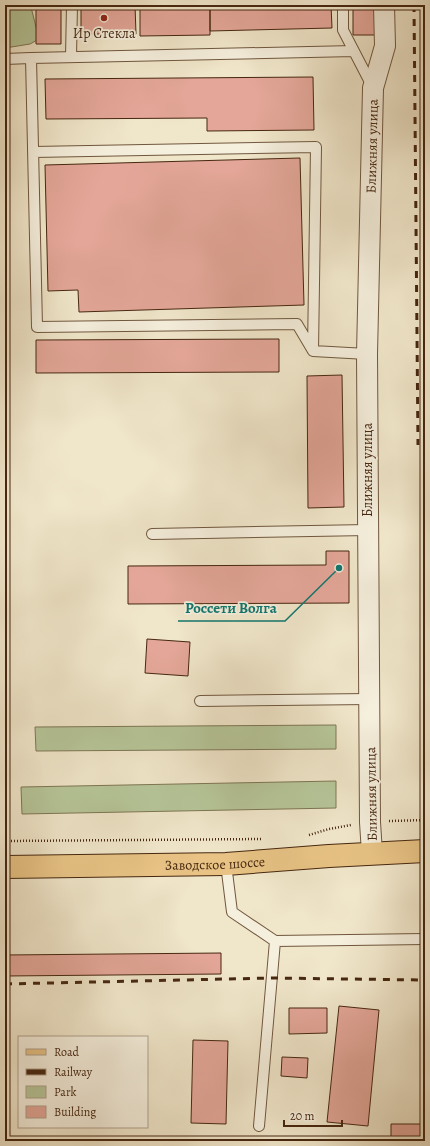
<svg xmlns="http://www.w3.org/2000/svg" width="430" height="1146" font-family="Alegreya,serif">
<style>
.green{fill:#b6c699;stroke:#7e7654}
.building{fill:#e3a698;stroke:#462710}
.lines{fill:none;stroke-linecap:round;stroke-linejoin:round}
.service-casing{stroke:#70573e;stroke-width:12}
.minor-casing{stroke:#70573e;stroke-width:22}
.primary-casing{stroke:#462710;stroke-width:24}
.path{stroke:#462710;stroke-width:2.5;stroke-dasharray:1 2;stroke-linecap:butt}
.service{stroke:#f5efdd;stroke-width:10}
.minor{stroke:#f5efdd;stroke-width:20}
.primary{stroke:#e8c385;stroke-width:22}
.rail{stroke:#462710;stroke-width:3;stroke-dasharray:7 7;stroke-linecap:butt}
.poi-dot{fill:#8f2418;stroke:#f5efdd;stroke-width:1.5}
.labels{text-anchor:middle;stroke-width:3.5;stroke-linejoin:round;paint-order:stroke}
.poi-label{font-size:14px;fill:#462710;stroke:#f5efdd}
.street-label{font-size:14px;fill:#462710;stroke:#f5efdd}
.leader{fill:none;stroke:#0f766e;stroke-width:1.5}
.callout-dot{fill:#0f766e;stroke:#f5efdd;stroke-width:1.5}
.callout-label{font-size:15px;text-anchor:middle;font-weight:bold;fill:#0f766e;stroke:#f5efdd;stroke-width:3.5;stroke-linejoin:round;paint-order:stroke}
</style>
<rect width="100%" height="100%" fill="#f0e6ca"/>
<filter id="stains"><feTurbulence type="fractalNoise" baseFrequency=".005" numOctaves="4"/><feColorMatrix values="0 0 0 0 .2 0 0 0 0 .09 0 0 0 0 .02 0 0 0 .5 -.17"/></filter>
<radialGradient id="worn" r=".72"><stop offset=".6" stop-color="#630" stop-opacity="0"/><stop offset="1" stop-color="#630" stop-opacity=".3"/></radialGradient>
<path class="green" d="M8,5h25l-2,2 8,32 -9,5 -25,4v-36z
M336,725v24l-300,2 -1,-24z
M336,781v27l-314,6 -1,-27z"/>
<path class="building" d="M36,5h25v39h-25z
M81,5h54l1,29h-55z
M140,5h70v30l-70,1z
M210,5h121l1,23 -122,3z
M353,5h22v30h-22z
M313,77l1,53 -107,1v-13l-161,1 -1,-40z
M300,158l4,147 -225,7 -1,-22 -30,1 -3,-126z
M279,339v33l-243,1v-33z
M342,375l2,132 -36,1 -1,-132z
M326,551h23v52l-221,1v-38l198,-1z
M147,639l43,3 -2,34 -43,-3z
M221,953v21l-216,2v-21z
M339,1006l40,4 -11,116 -41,-4z
M289,1008h38v25l-38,1z
M193,1040l35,1 -2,83 -35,-1z
M282,1057l26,1 -1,20 -26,-2z
M391,1124h34v17h-34z"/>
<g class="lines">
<g class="service-casing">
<path id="service" d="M343,5v25l29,56
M354,51l-323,7 6,269 260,-3 16,27 54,3
M71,57l1,-52
M5,59l26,-1
M33,152l283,-5 -3,204
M152,534l216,-4
M200,701l169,-2
M226,864l6,48 43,29 -16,185
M275,941l150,-2"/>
</g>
<g class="minor-casing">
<g id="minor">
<path id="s1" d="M372,853l-2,-31 -3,-468 6,-266 12,-42 -1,-41"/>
</g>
</g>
<g class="primary-casing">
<g id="primary">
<path id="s2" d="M5,867l221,-3 103,-8 96,-5"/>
</g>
</g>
<path class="path" d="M389,821l36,-1
M309,835l20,-6 22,-4
M5,841l257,-2"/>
<use href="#service" class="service"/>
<use href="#minor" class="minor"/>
<use href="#primary" class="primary"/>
<path class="rail" d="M414,5l4,440
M5,984l266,-6 154,2"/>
</g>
<circle class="poi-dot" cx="104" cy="18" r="4"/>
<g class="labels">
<g class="poi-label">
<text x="104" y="38">Ир Стекла</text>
</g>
<g class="street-label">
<text dy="5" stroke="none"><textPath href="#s1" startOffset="707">Ближняя улица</textPath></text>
<text transform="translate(367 470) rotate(-90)" y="5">Ближняя улица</text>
<text transform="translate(371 794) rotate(-91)" y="5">Ближняя улица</text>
<text dy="5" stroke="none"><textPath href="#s2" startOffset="210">Заводское шоссе</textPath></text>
</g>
</g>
<path class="leader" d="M339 568L285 621H178"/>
<circle class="callout-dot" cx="339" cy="568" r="4"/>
<g class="callout-label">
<text x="231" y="613">Россети Волга</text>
</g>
<rect width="430" height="1146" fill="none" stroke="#f0e6ca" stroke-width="20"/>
<rect x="6" y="6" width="418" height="1134" fill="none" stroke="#462710" stroke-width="2"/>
<rect x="10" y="10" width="410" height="1126" fill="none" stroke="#462710"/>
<rect x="18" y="1036" width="130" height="92" fill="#f5efdd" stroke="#af9f8b"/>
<rect x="26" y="1049" width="20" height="6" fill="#e8c385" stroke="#af9f8b"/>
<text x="54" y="1056" font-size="12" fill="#462710">Road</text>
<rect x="26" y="1069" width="20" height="6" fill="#462710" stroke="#af9f8b"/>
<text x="54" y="1076" font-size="12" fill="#462710">Railway</text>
<rect x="26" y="1086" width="20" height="12" fill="#b6c699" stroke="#af9f8b"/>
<text x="54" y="1096" font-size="12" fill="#462710">Park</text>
<rect x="26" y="1106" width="20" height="12" fill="#e3a698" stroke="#af9f8b"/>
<text x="54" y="1116" font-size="12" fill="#462710">Building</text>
<path d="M284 1120v6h58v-6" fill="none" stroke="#462710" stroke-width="2"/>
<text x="290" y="1120" font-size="12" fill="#462710" stroke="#f5efdd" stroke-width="3" paint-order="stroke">20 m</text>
<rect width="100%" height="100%" filter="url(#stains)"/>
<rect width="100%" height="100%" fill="url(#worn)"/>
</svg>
